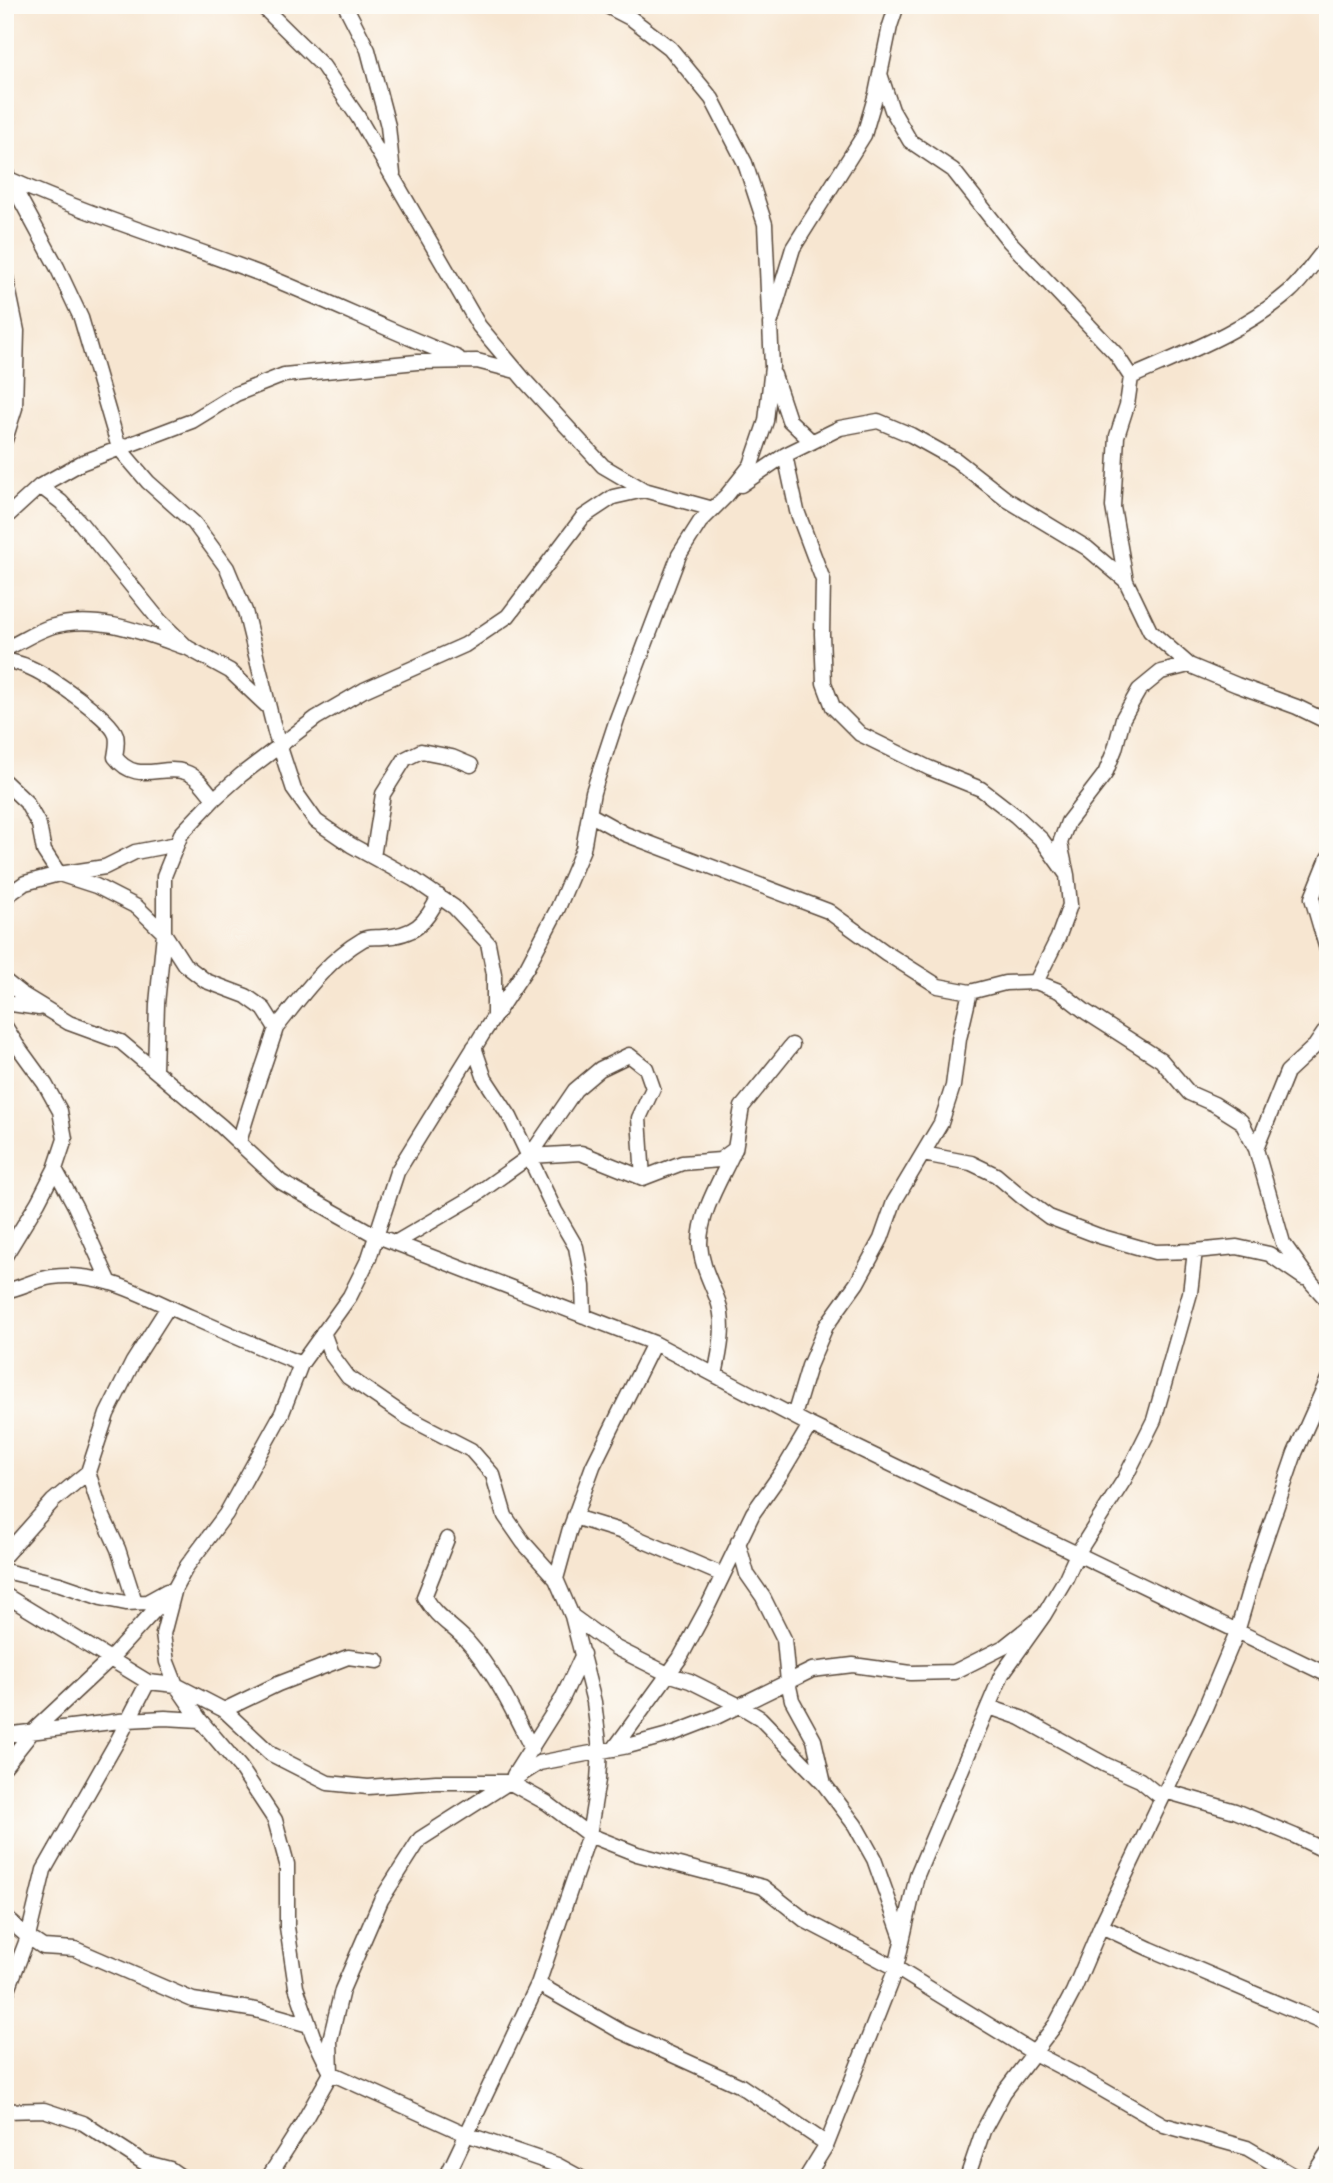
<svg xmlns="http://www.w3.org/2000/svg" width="1333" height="2183" font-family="'Gochi Hand',sans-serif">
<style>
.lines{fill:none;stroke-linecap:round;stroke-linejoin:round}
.street-casing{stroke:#574639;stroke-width:17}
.street{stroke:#fff;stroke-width:14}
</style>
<rect width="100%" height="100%" fill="#fdfcf7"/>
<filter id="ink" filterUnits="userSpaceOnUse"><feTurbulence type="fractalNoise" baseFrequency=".0143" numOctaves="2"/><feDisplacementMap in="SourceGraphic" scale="14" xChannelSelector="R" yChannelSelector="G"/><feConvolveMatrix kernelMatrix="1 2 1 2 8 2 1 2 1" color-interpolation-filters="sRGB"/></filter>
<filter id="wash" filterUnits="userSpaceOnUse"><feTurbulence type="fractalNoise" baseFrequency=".00686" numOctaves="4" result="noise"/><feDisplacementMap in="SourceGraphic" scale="28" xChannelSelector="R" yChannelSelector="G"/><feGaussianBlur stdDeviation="1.57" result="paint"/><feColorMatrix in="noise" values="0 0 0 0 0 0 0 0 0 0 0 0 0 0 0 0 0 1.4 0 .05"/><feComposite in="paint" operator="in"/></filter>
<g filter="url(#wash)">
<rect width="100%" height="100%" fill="#f7e6d1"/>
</g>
<g filter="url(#ink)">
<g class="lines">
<g class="street-casing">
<path id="street" d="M261,5l62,61 35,51 121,209 47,56 77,84 41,24 69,19
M345,5l23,45 20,76 5,48
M605,5l27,14 38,29 42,51 33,64 20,61 4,89
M880,74l12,36 18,31 43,29 56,71 107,113 15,23 -4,28 -10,31 -4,71 13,74 24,50 39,34 48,20 60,22 31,15
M5,171l52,96 24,51 38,130 29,34 46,41 33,45 18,43 30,121 19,58 22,31 35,24 62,34 41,28 34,36 6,31v42
M11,180c83,37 170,63 255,96 64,26 127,56 192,82
M5,273l12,58 -2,77 -10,32
M774,375l15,45 23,22
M1131,377c54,-24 113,-46 158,-85 15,-13 26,-32 39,-46
M785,455l12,56 26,69 -1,54 2,49 9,24 27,27 69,34 52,21 35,27 26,24 25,35
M741,485l44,-30 55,-27 38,-7 33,14 45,25 50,39 81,49 39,33
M40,486l21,16 17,18 82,101 28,27 42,23 37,35
M5,518l35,-32 41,-23 111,-42 44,-27 48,-19 133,-13 60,-1 39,10
M5,649c15,-7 30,-17 45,-22 45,-14 92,5 134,20
M5,660c7,2 15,3 21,6 19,7 84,51 90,69 2,6 0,16 -1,22 21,28 46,7 70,15 13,4 21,17 29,27
M5,782l21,20 13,23 5,26 15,23 37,12 41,21 27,26 20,31 22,17 40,15 18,13 12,19c-12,39 -27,76 -37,115
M589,814l36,20 203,77 58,42 52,33 32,6 35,-9 31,-1 23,9 27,21 75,48 28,33 25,11 27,17 15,28 27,94 28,39 17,19
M373,857l10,-63 22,-35 16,-8 31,6 19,8
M1328,858l-16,40 16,55
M5,897l20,-14 34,-9 46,-7 30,-15 42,-8
M5,981l15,12 49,30 52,19 100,84 60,56 94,53 279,108 156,82 518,250
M1036,982l22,-44 12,-33 -3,-30 -7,-32 8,-21 37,-48 10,-25 8,-31 16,-28 22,-18 28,-7
M5,1003l34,5
M5,1026l11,18 29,40 15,27 5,28 -10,30 -17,33 -33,54
M276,1028c25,-31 50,-67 86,-88 6,-4 13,-2 21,-3 31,-2 42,-12 56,-41
M474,1047l11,32 25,38 45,94 21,36 7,39 1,30
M155,1070l2,-66 7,-71v-57l17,-42 33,-35 27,-24 75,-57 48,-28 101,-45 43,-29 75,-99 30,-20 31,-7
M1256,1149l31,-77 28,-26 13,-19
M923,1154l48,9 25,12 26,22 27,20 50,19 56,16 40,-1 42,-4 32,7 35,24
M530,1156l51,-3 62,25 39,-15 38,-3 15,-11 7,-42 50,-62
M55,1169l20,37 35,77
M395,1243l75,-44 60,-43 45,-66 25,-21 29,-14 17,13 7,20 -14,30 4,60
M5,1291c16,-3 31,-12 47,-14 50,-7 95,21 139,40 36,16 73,32 110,47
M323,1332l8,22 17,23 57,39 66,34 22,25 12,41 18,26 33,37 16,37 22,86 6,49 -2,29 -9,55 -51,149 -92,194
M715,1375c5,-23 11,-51 3,-74 -7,-19 -17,-36 -18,-57 0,-32 20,-63 33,-91
M794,1416l15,-50 17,-40 31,-43 24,-44 13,-37 47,-79 12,-37 6,-47 11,-47
M574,1517l49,15 100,43
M447,1539l-23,58c12,20 26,27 42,43 29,32 47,71 66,109
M738,1542l9,32 16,23 21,42 4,43 4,18 22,40 10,44 31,41 19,34 28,79
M5,1555l48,-54 35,-29
M5,1571l55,13 41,14 25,5 21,-1 20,-11
M556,1579l13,-47 24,-66 61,-123
M5,1595l143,87 28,3 48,25 47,44 57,29 40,4 68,-5h73l38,21 42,32 48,19 126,33 43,34 90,47 138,85 50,26 80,46 83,23 51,30
M135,1602l-17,-53 -17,-37 -13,-40 19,-58 26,-52 35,-55
M572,1616l44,32 52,26 22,7 50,25 20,12 63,65
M989,1707l32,11 85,47 34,15 22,18
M224,1710l54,-26 70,-27 30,4
M5,1735l123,-15 37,-2 35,2
M614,1749l66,-91 27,-50 46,-95 29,-41 28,-47
M5,1766l27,-34 78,-73 63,-69
M514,1775l48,-76 21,-45
M1165,1791l70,20 60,25 33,16
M5,1917l23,20 15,10 32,2 118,51 63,10 53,15
M1101,1926l49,23 178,76
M538,1984l84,48 119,54 86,58
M5,1997l23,-60 16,-67 75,-132 29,-56
M5,2111l39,-1 39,13 60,39 27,7 13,9
M268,2178l33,-52 30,-53 -1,-33 12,-50 39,-90 39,-61 119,-76 89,-17 44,-12 44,-17 96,-47 41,-5 58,8 43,-1 50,-25 40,-32
M581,2178l-24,-13 -91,-31 -135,-61 -18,-37 -17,-49 -9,-60v-63l-12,-44 -35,-53 -40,-47 -24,-35 -9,-23 -4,-28 12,-46 12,-22 39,-52 56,-101 19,-49 49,-68 19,-38 28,-86 85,-137 45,-68 31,-59 25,-59 10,-57 24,-73 62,-164 21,-33 27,-27 24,-30 15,-44 6,-54 -2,-43 23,-76 71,-113 12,-41 14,-68 7,-21
M806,2178l21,-34 69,-176 21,-93 85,-201 42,-59 22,-37 11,-24 47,-74 30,-60 36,-127 5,-42
M967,2178l16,-47 21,-39 52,-68 17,-32 28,-66 101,-211 35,-83 20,-68 38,-111 33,-74
M1311,2178l17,-26"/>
</g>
<use href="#street" class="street"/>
</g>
</g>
<rect width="1333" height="2183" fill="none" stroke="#fdfcf7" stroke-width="28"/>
</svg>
